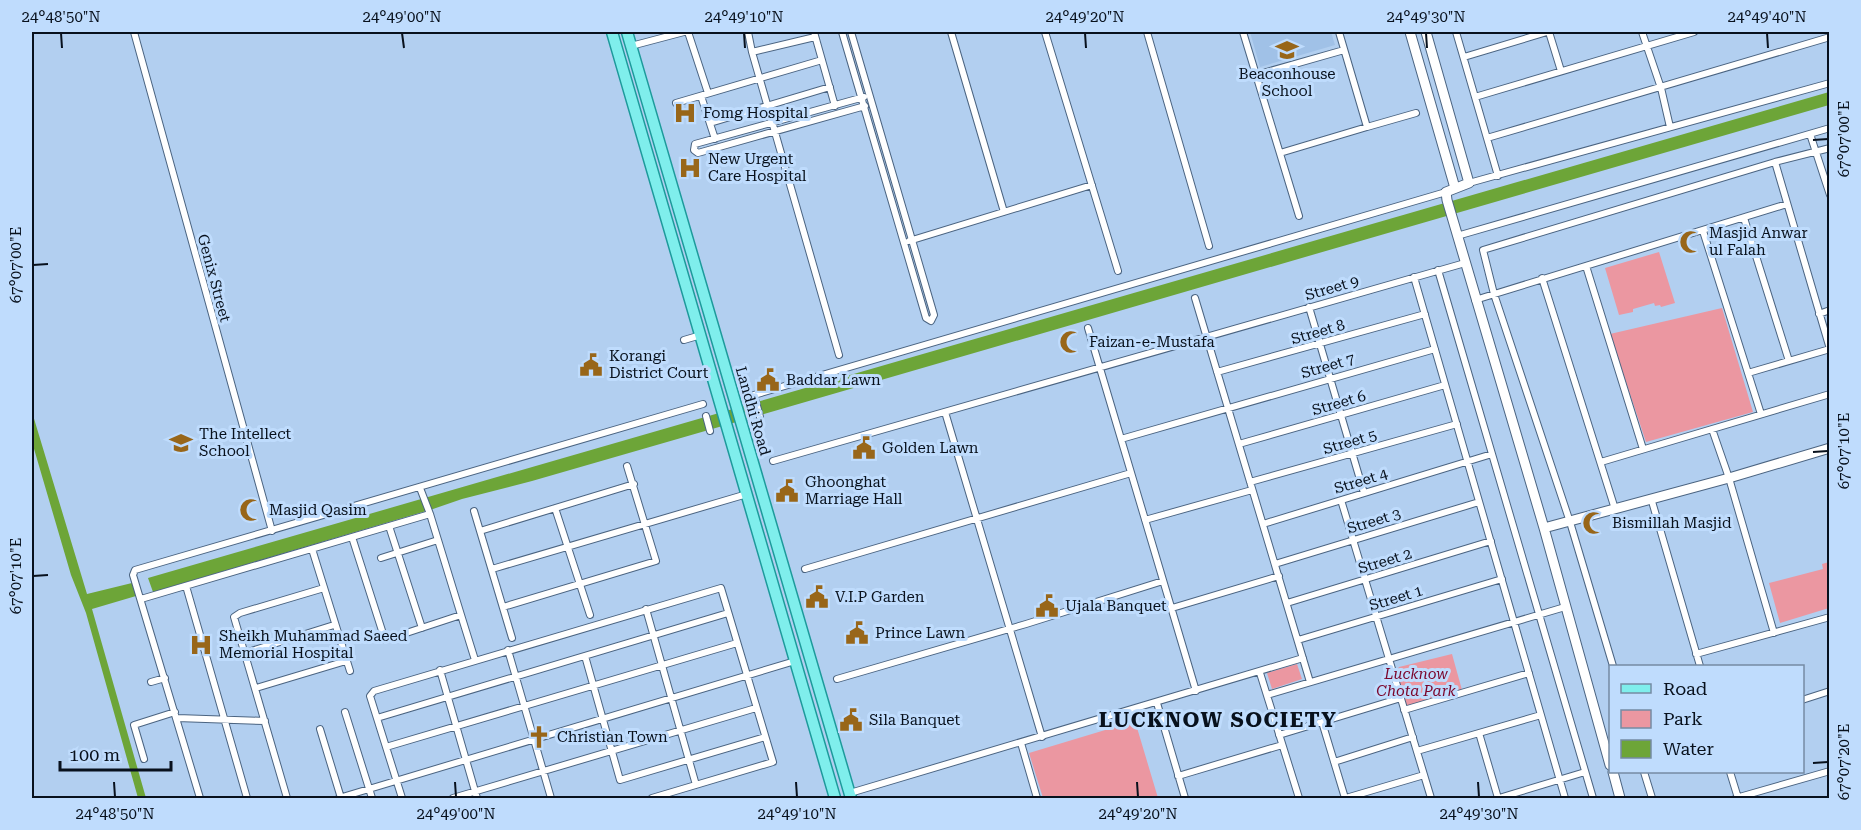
<svg xmlns="http://www.w3.org/2000/svg" width="1861" height="830" font-family="'Roboto Serif',serif">
<style>
.built{fill:#a0c1e7}
.green{fill:#eb97a1}
.water{fill:#6da538}
.lines{fill:none;stroke-linecap:round;stroke-linejoin:round}
.street-casing{stroke:#4b6481;stroke-width:8}
.secondary-casing{stroke:#4b6481;stroke-width:11}
.primary-casing{stroke:#1d9a9b;stroke-width:13}
.street{stroke:#fff;stroke-width:6}
.secondary{stroke:#fff;stroke-width:9}
.primary{stroke:#7feeec;stroke-width:10}
.ticks{fill:none;stroke:#08111d;stroke-width:2}
.labels{text-anchor:middle;stroke-width:6;stroke-linejoin:round;paint-order:stroke}
.poi-label{font-size:15px;fill:#08111d;stroke:#bfdcfd;text-anchor:start}
.street-label{font-size:15px;fill:#08111d;stroke:#bfdcfd}
.park-label{font-size:15px;font-style:italic;fill:#7b052b;stroke:#bfdcfd}
.district-label{font-size:21px;font-weight:bold;letter-spacing:1.5px;fill:#08111d;stroke:#bfdcfd}
.neatline{fill:none;stroke:#08111d;stroke-width:2}
.ticks-label{font-size:15px;text-anchor:middle;fill:#08111d}
</style>
<rect width="100%" height="100%" fill="#b2cff0"/>
<path class="built" d="M1250,32h81l4,13 -75,22z"/>
<path class="green" d="M1659,252l16,51 -14,4 -1,-2 -5,1 -1,-3 -21,6v3l-14,3 -14,-47z
M1722,308l31,104 -107,30 -36,-108z
M1829,562v46l-49,15 -11,-40 54,-14 -1,-5z
M1452,654l10,36 -60,17 -9,-31 6,-9z
M1297,664l5,15 -30,10 -5,-16z
M1135,721l23,77h-115l-14,-45z"/>
<path class="water" d="M1829,92v13l-1065,309 -232,67 -70,18 -29,10 -280,83 -5,-14z
M32,412l55,182 45,-11 4,13 -44,13 54,189h-8l-52,-185 -15,-38 -39,-133z"/>
<g class="lines">
<g class="street-casing">
<path id="street" d="M134,32l138,499
M688,32l20,61
M748,32l4,20 87,303
M814,32l21,74
M842,32l84,286 5,3 3,-6 -83,-283
M951,32l53,180
M1045,32l73,239
M1147,32l62,214
M1243,32l56,184
M1456,32l42,144
M1549,32l12,39
M1642,32l19,56 9,39
M631,46l53,-14
M752,52l63,-15
M1464,57l83,-25
M1256,75l88,-25
M701,96l14,43
M864,97l-169,47 -1,6 4,3 167,-47
M1475,97l219,-65
M676,103l146,-43
M710,123l120,-36
M1367,127l49,-14
M1810,134l20,61
M1487,138l343,-101
M1280,153l87,-26 -28,-95
M1775,162l55,187
M1469,183l361,-100
M1744,218l45,143
M1703,231l58,183
M1457,236l373,-108
M909,241l183,-56
M1586,266l57,183
M1438,270l155,528
M1414,277l151,521
M1542,278l73,231
M1195,298l115,384
M1475,300l312,-96
M1309,307l55,186
M1819,314l11,-4
M1088,328l108,363
M684,340l17,-5
M1217,372l208,-58
M1748,373l82,-24
M754,395l692,-203
M756,402l4,15
M945,412l97,325
M706,416l4,15
M1712,429l17,49 45,155
M1121,439l314,-90
M1239,444l206,-59
M773,461l692,-198
M1601,462l229,-68
M1250,482l207,-58
M420,488l10,26
M1651,498l49,168
M1341,500l90,298
M555,508l35,107
M474,511l38,127
M1145,520l107,-30
M1263,524l229,-70
M389,526l33,102
M480,531l154,-47
M352,537l33,103 76,-25 14,45
M312,549l38,122
M381,558l57,-18
M1275,564l204,-62
M492,569l255,-75
M805,569l326,-96
M186,586l61,212
M141,599l289,-85 31,101
M1287,603l204,-62
M503,607l153,-46 -29,-95
M1172,608l107,-32
M646,609l50,176
M1298,640l204,-61
M508,650l43,148
M245,653l89,-28
M1696,654l134,-37
M585,656l35,124 145,-43
M1613,666l-43,-144 -76,-228 -11,-44 292,-88 55,-14
M440,670l37,128
M1260,673l39,125
M837,679l189,-55 137,-43
M151,682l14,-4
M256,688l90,-27
M1267,695l298,-88
M1802,700l28,-9
M1157,703l28,95
M1404,710l125,-37
M345,712l27,86
M177,718l88,3
M377,718l351,-105
M1322,722l23,76
M320,729l21,69
M1479,733l19,65
M1279,735l122,-37
M1021,743l16,55
M386,747l351,-104
M1417,751l124,-36
M144,759l-10,-34 41,-13
M1334,762l79,-25
M1644,772l8,26
M1730,772l8,26
M1178,776l104,-31
M850,793l453,-135
M200,798l-67,-223 2,-5 568,-166
M287,798l-53,-181 6,-4 84,-25
M339,798l456,-137
M402,798l-32,-102 4,-5 347,-103 52,174 -121,36
M453,798l303,-90
M1346,798l78,-23
M1499,798l86,-26
M1736,798l94,-27"/>
</g>
<g class="secondary-casing">
<path id="secondary" d="M1410,32l45,156
M1426,32l43,151 -23,9 1,8 97,328 66,237
M1544,528l185,-50 101,-30
M1613,772l7,26"/>
</g>
<g class="primary-casing">
<path id="primary" d="M612,32l223,766
M627,32l224,766"/>
</g>
<use href="#street" class="street"/>
<use href="#secondary" class="secondary"/>
<use href="#primary" class="primary"/>
</g>
<path class="ticks" d="M61,33l1,15M402,33l2,15M744,33l1,15M1085,33l1,15M1426,33l1,15M1767,33l1,15M1813,140l15,-1M33,265l15,-1M1813,452l15,-1M33,576l15,-1M1813,763l15,-1M114,782l1,15M455,782l1,15M796,782l1,15M1137,782l1,15M1478,782l1,15"/>
<defs>
<g id="school-bare" transform="scale(1.8)"><path d="M0-5L7-2L0 1L-7-2ZM-4 1L0 2.5L4 1V4Q0 6-4 4Z" fill="#986619" stroke="#bfdcfd" stroke-width="2.5" paint-order="stroke"/></g>
<g id="hospital-bare" transform="scale(1.8)"><path d="M-5-5h3v3.5h4V-5h3V5h-3V1.5h-4V5h-3Z" fill="#986619" stroke="#bfdcfd" stroke-width="2.5" paint-order="stroke"/></g>
<g id="mosque-bare" transform="scale(1.8)"><path d="M3.5-4.9A6 6 0 1 0 3.5 4.9A5 5 0 1 1 3.5-4.9Z" fill="#986619" stroke="#bfdcfd" stroke-width="2.5" paint-order="stroke"/></g>
<g id="civic-bare" transform="scale(1.8)"><path d="M-.6-6.5H3V-4.5H.6V-3L4-1V1h2V6H-6V1h2V-1L-.6-3ZM-1.2 2.5V6h2.4V2.5Z" fill="#986619" stroke="#bfdcfd" stroke-width="2.5" paint-order="stroke"/></g>
<g id="church-bare" transform="scale(1.8)"><path d="M-1.2-6h2.4v3.5h3.3v2.4h-3.3V6h-2.4V-.1h-3.3v-2.4h3.3Z" fill="#986619" stroke="#bfdcfd" stroke-width="2.5" paint-order="stroke"/></g>
</defs>
<g fill-rule="evenodd">
<use href="#school-bare" x="1287" y="50"/>
<use href="#hospital-bare" x="685" y="113"/>
<use href="#hospital-bare" x="690" y="168"/>
<use href="#mosque-bare" x="1691" y="242"/>
<use href="#mosque-bare" x="1071" y="342"/>
<use href="#civic-bare" x="591" y="365"/>
<use href="#civic-bare" x="768" y="380"/>
<use href="#school-bare" x="181" y="443"/>
<use href="#civic-bare" x="864" y="448"/>
<use href="#civic-bare" x="787" y="491"/>
<use href="#mosque-bare" x="251" y="510"/>
<use href="#mosque-bare" x="1594" y="523"/>
<use href="#civic-bare" x="817" y="597"/>
<use href="#civic-bare" x="1047" y="606"/>
<use href="#civic-bare" x="857" y="633"/>
<use href="#hospital-bare" x="201" y="645"/>
<use href="#civic-bare" x="851" y="720"/>
<use href="#church-bare" x="539" y="737"/>
</g>
<g class="labels">
<g class="poi-label">
<text x="1287" y="79" text-anchor="middle">Beaconhouse<tspan x="1287" dy="17">School</tspan></text>
<text x="703" y="118">Fomg Hospital</text>
<text x="708" y="164">New Urgent<tspan x="708" dy="17">Care Hospital</tspan></text>
<text x="1709" y="238">Masjid Anwar<tspan x="1709" dy="17">ul Falah</tspan></text>
<text x="1089" y="347">Faizan-e-Mustafa</text>
<text x="609" y="361">Korangi<tspan x="609" dy="17">District Court</tspan></text>
<text x="786" y="385">Baddar Lawn</text>
<text x="199" y="439">The Intellect<tspan x="199" dy="17">School</tspan></text>
<text x="882" y="453">Golden Lawn</text>
<text x="805" y="487">Ghoonghat<tspan x="805" dy="17">Marriage Hall</tspan></text>
<text x="269" y="515">Masjid Qasim</text>
<text x="1612" y="528">Bismillah Masjid</text>
<text x="835" y="602">V.I.P Garden</text>
<text x="1065" y="611">Ujala Banquet</text>
<text x="875" y="638">Prince Lawn</text>
<text x="219" y="641">Sheikh Muhammad Saeed<tspan x="219" dy="17">Memorial Hospital</tspan></text>
<text x="869" y="725">Sila Banquet</text>
<text x="557" y="742">Christian Town</text>
</g>
<g class="street-label">
<text transform="translate(214 278) rotate(75)" y="5">Genix Street</text>
<text transform="translate(1332 288) rotate(-16)" y="5">Street 9</text>
<text transform="translate(1318 332) rotate(-16)" y="5">Street 8</text>
<text transform="translate(1328 366) rotate(-16)" y="5">Street 7</text>
<text transform="translate(1339 403) rotate(-16)" y="5">Street 6</text>
<text transform="translate(753 411) rotate(74)" y="5">Landhi Road</text>
<text transform="translate(1350 442) rotate(-16)" y="5">Street 5</text>
<text transform="translate(1361 481) rotate(-17)" y="5">Street 4</text>
<text transform="translate(1374 521) rotate(-17)" y="5">Street 3</text>
<text transform="translate(1385 561) rotate(-17)" y="5">Street 2</text>
<text transform="translate(1396 598) rotate(-17)" y="5">Street 1</text>
</g>
<g class="park-label">
<text x="1416" y="679">Lucknow<tspan x="1416" dy="17">Chota Park</tspan></text>
</g>
<g class="district-label">
<text x="1218" y="727">LUCKNOW SOCIETY</text>
</g>
</g>
<rect width="1861" height="830" fill="none" stroke="#bfdcfd" stroke-width="66"/>
<rect x="1609" y="665" width="195" height="108" fill="#bfdcfd" stroke="#768ba3" stroke-width="1.5"/>
<rect x="1621" y="684" width="30" height="9" fill="#7feeec" stroke="#768ba3" stroke-width="1.5"/>
<text x="1663" y="695" font-size="18" fill="#08111d">Road</text>
<rect x="1621" y="710" width="30" height="18" fill="#eb97a1" stroke="#768ba3" stroke-width="1.5"/>
<text x="1663" y="725" font-size="18" fill="#08111d">Park</text>
<rect x="1621" y="740" width="30" height="18" fill="#6da538" stroke="#768ba3" stroke-width="1.5"/>
<text x="1663" y="755" font-size="18" fill="#08111d">Water</text>
<path d="M60 761v9h111v-9" fill="none" stroke="#08111d" stroke-width="3"/>
<text x="69" y="761" font-size="18" fill="#08111d" stroke="#bfdcfd" stroke-width="4.5" paint-order="stroke">100 m</text>
<rect x="33" y="33" width="1795" height="764" class="neatline"/>
<g class="ticks-label">
<text x="61" y="22">24°48'50"N</text>
<text x="402" y="22">24°49'00"N</text>
<text x="744" y="22">24°49'10"N</text>
<text x="1085" y="22">24°49'20"N</text>
<text x="1426" y="22">24°49'30"N</text>
<text x="1767" y="22">24°49'40"N</text>
<text transform="translate(1844 139) rotate(-90)" y="5">67°07'00"E</text>
<text transform="translate(16 265) rotate(-90)" y="5">67°07'00"E</text>
<text transform="translate(1844 451) rotate(-90)" y="5">67°07'10"E</text>
<text transform="translate(16 576) rotate(-90)" y="5">67°07'10"E</text>
<text transform="translate(1844 762) rotate(-90)" y="5">67°07'20"E</text>
<text x="115" y="819">24°48'50"N</text>
<text x="456" y="819">24°49'00"N</text>
<text x="797" y="819">24°49'10"N</text>
<text x="1138" y="819">24°49'20"N</text>
<text x="1479" y="819">24°49'30"N</text>
</g>
</svg>
